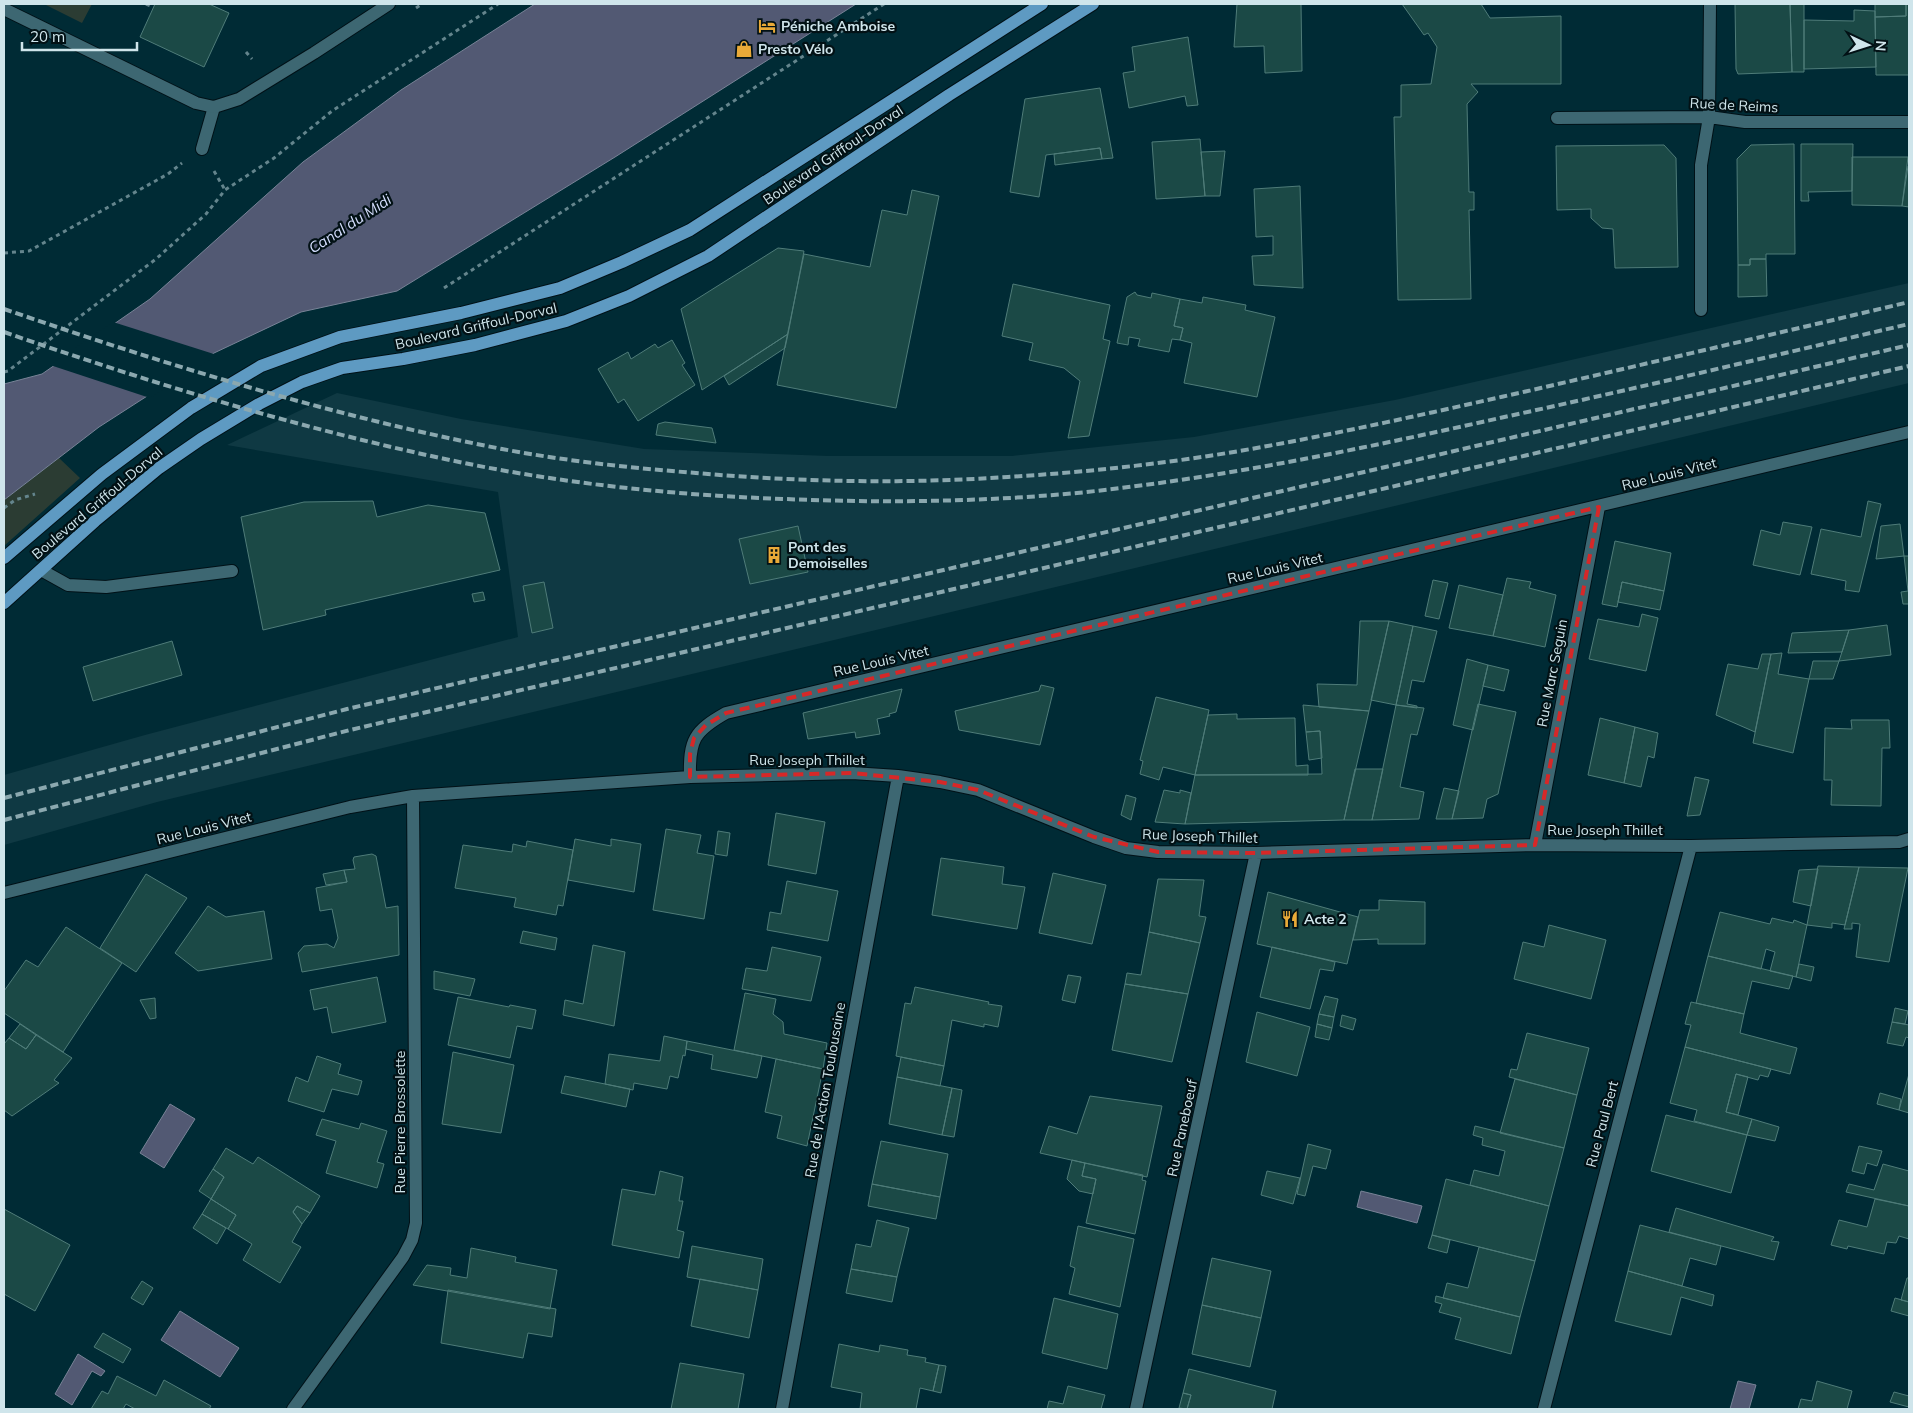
<svg xmlns="http://www.w3.org/2000/svg" width="1913" height="1413" font-family="Mulish,sans-serif">
<style>
.built{fill:#0f3943}
.green{fill:#2b3c33}
.water{fill:#525973;stroke:#788397}
.pier{fill:#002b35}
.building{fill:#1b4946;stroke:#4f7c79}
.lines{fill:none;stroke-linecap:round;stroke-linejoin:round}
.service-casing{stroke:#001117;stroke-width:14}
.minor-casing{stroke:#001117;stroke-width:14}
.primary-casing{stroke:#001117;stroke-width:14}
.path{stroke:#64858d;stroke-width:3;stroke-dasharray:4 4;stroke-linecap:butt}
.service{stroke:#3d6772;stroke-width:12}
.minor{stroke:#3d6772;stroke-width:12}
.primary{stroke:#5e9ac2;stroke-width:12}
.rail{stroke:#8ba8af;stroke-width:4;stroke-dasharray:8 4;stroke-linecap:butt}
.marked{fill:none;stroke:#d62828;stroke-width:4;stroke-dasharray:10 6;stroke-linejoin:round}
.labels{text-anchor:middle;stroke-width:4.5;stroke-linejoin:round;paint-order:stroke}
.poi-label{font-size:14px;font-weight:bold;fill:#cfe5eb;stroke:#021115;text-anchor:start}
.street-label{font-size:14px;fill:#cfe5eb;stroke:#021115}
.water-label{font-size:15px;font-style:italic;fill:#d4ddfc;stroke:#021115}
</style>
<rect width="100%" height="100%" fill="#002b35"/>
<path class="built" d="M1909,283v100l-1752,419 -153,43v-70l141,-40 373,-98 -20,-145 -271,-47 110,-52 124,26 183,30 184,7h184l182,-19 201,-37z"/>
<path class="green" d="M44,4h48l-10,19z
M59,458l21,20 -76,68v-46z"/>
<path class="water" d="M535,4h321l-241,153 -218,134 -96,21 -87,41 -115,74 -95,73v-116l38,-10 108,-75 153,-137 98,-72z
M170,1104l25,15 -31,49 -24,-15z
M1361,1191l61,15 -5,17 -60,-16z
M180,1311l59,37 -19,29 -59,-37z
M78,1354l27,17 -4,5 -9,-5 -20,34 -17,-11z
M1738,1381l18,4 -7,24h-19z"/>
<path class="pier" d="M113,322l104,33 -67,43 -100,-33z"/>
<path class="building" d="M155,4h54l20,9 -25,54 -64,-30z
M1237,4h64l1,67 -37,2 -1,-27 -30,1z
M1402,4h79l9,14 71,-2v68h-90l7,8 -11,12 2,88h5v18h-5l2,89 -73,1 -4,-183h7v-32l30,-1 6,-37 -9,-14 -4,2z
M1735,4h55l2,68 -54,2 -2,-5z
M1790,4h14v68h-12z
M1875,4h31v12l-31,1z
M1906,4h3v71h-33l-1,-58 31,-1z
M1854,10l21,1 1,56 -72,2v-49l50,1z
M1188,37l10,68 -11,1 -2,-10 -56,12 -6,-35 12,-2 -3,-24z
M1100,88l13,70 -11,1 -2,-11 -54,7 -7,42 -29,-5 15,-93z
M1200,139l5,57 -49,3 -4,-57z
M1794,144l1,110h-29v5h-16v6h-12l-1,-106 14,-14z
M1801,144h52l-1,47 -44,1 1,9h-8z
M1664,145l12,13 2,109 -63,1 -2,-39 -11,-1 -11,-10v-9l-34,1 -1,-64z
M1100,148l2,11 -47,6 -1,-11z
M1225,151l-5,45h-15l-4,-44z
M1852,157h56l-6,49 -50,-1z
M1908,166h1v41l-7,-1z
M1300,186l3,102 -49,-3 -2,-29 21,-1v-19l-17,1 -2,-48z
M912,190l27,6 -43,212 -119,-23 27,-131 66,13 12,-57 25,5z
M778,248l26,3 -16,83 -86,56 -21,-81z
M1750,259h16l1,37 -29,1v-32h12z
M1013,284l97,21 -7,34 7,2 -21,95 -21,2 12,-57 -16,-13 -35,-8 4,-17 -31,-7z
M1135,292l2,3 14,3 1,-5 28,6 -6,27 9,2 -3,12 -8,-1 -3,13 -31,-6 2,-7 -11,-2 -1,8 -11,-2 10,-46z
M1203,297l43,8 -1,5 30,7 -18,80 -73,-14 8,-40 -12,-3 3,-12 -9,-2 6,-27 22,4z
M788,334l-3,14 -56,37 -5,-9z
M672,340l13,23 -3,2 13,20 -57,36 -14,-22 -6,4 -20,-34 30,-17 3,7 24,-15 3,4z
M665,422l47,6 4,15 -60,-8 2,-11z
M373,501l4,16 51,-12 57,8 15,57 -175,40 1,5 -63,15 -22,-113 63,-15z
M1868,501l13,3 -22,88 -14,-2 1,-9 -35,-7 10,-45 40,8z
M1783,522l29,5 -12,48 -47,-10 8,-35 19,5z
M1900,524l4,32 -28,3 5,-33z
M798,526l10,46 -58,12 -11,-45z
M1615,541l56,12 -7,38 -42,-9 -5,25 -15,-3z
M1904,556h5v48h-6l-2,-12 7,-1z
M1507,578l24,4 -2,6 27,7 -11,52 -52,-11z
M1433,580l15,3 -9,36 -14,-3z
M544,582l9,46 -21,5 -9,-47z
M1622,582l42,9 -4,19 -42,-8z
M1459,585l44,10 -10,41 -44,-8z
M483,592l2,8 -11,2 -2,-8z
M1642,614l16,4 -12,53 -57,-12 9,-40 41,8z
M1360,621h29l-20,90 -50,-4 -2,-23 40,1z
M1389,621l24,5 -17,79 -25,-5z
M1887,625l4,30 -52,6 10,-31z
M1413,626l24,5 -13,51 -12,-2 -5,24 10,2v2l-21,-3z
M1849,630l-7,22 -54,1 4,-20z
M172,641l10,34 -89,26 -10,-34z
M1782,653l-4,21 31,5 -16,74 -40,-10 18,-89z
M1762,654h9l-16,78 -39,-17 12,-51 30,5z
M1467,659l21,6 -15,65 -20,-5z
M1813,661h26l-6,18h-24z
M1488,665l21,5 -5,21 -21,-5z
M1041,685l13,3 -14,57 -81,-15 -4,-19 84,-20z
M902,689l-6,23 -7,2 1,2 -13,3 3,15 -24,4 -1,-6 -47,7 -5,-26z
M1156,697l53,13 -14,65 -32,-8 -4,13 -19,-6 3,-13 -3,-1z
M1478,704l38,8 -18,82 -11,5 -4,19 -31,1z
M1303,705l66,6 -25,109 -159,4 10,-49 127,-1 -2,-43 -14,1z
M1396,705l28,3 -7,27 -6,-1 -11,53 24,5 -5,27 -47,1z
M1237,714v5l58,-1 1,48 12,-1v10h-113l13,-60z
M1600,718l35,9 -11,56 -36,-8z
M1851,720h38l1,28h-8l-1,58 -50,-1 1,-25h-8l1,-52 27,1z
M1635,727l23,6 -4,25 -6,-2 -7,31 -17,-4z
M1320,731l2,27 -13,2 -3,-28z
M1355,769h28l-11,51h-28z
M1695,777l14,3 -9,35 -13,1z
M1444,788l15,3 -7,28h-16z
M1164,790l16,3v-3l11,3 -6,31 -30,-2z
M1126,795l10,3 -5,22 -10,-5z
M776,813l49,9 -9,52 -48,-9z
M666,829l35,6 -4,18 17,3 -10,63 -51,-9z
M718,831l12,2 -3,23 -12,-2z
M575,839l36,7v-7l30,5 -7,48 -66,-12z
M527,841l46,9 -10,56 -5,-1 -2,10 -42,-8 2,-9 -61,-10 8,-43 49,7 1,-8 13,3z
M372,854l4,2 10,52 12,-2 1,49 -97,17 -4,-19 6,-7 23,-2 7,4 4,-10 -6,-29 -12,2 -4,-23 31,-6 -3,-12 11,-1 -2,-9 1,-3z
M941,858l63,9 -2,17 23,3 -8,42 -85,-14z
M1818,866l41,1 -14,58 -13,-2v5l-25,-3z
M1859,867l49,1 -19,94 -33,-5 4,-33 -8,-1v6h-8z
M1818,869l-7,37 -18,-4 6,-32z
M344,870l3,12 -21,3 -3,-11z
M1053,873l53,12 -14,59 -53,-11z
M146,874l41,24 -51,74 -36,-24z
M1158,879l46,1 -5,36 7,1 -6,26 -51,-11z
M787,881l51,10 -10,50 -61,-11 3,-18 11,2z
M1268,892l90,25 -11,47 -90,-20z
M1379,900l46,2v42h-47v-5l-25,1 7,-30h19z
M208,906l18,11 38,-6 8,48 -74,12 -23,-18z
M1720,912l50,12 2,-6 21,5 1,-3 13,5 -11,52 -26,-6 5,-19 -9,-3 -5,20 -53,-13z
M1549,925l57,15 -15,59 -77,-20 9,-37 21,5z
M66,927l56,36 -59,89 -59,-39v-22l22,-31 12,7z
M523,931l34,7 -2,12 -35,-7z
M1149,932l51,11 -12,51 -63,-10 2,-11 14,2z
M593,945l32,7 -11,74 -51,-11 2,-15 18,4z
M772,947l49,10 -10,44 -69,-12 4,-21 21,3z
M1272,947l63,15 -2,9 -13,-2 -10,40 -50,-12z
M1708,956l85,20 -4,13 -37,-8 -8,33 -48,-11z
M1799,964l15,3 -3,14 -15,-4z
M434,971l41,8 -5,17 -36,-7z
M1068,975l13,2 -6,26 -13,-3z
M377,977l9,45 -54,11 -5,-26 -13,3 -4,-20z
M1125,984l63,10 -16,68 -60,-12z
M915,987l74,15 -1,2 14,2 -4,21 -14,-3v3l-32,-7 -8,46 -48,-10 9,-53 6,1z
M745,993l31,6 -3,15 10,8 1,12 43,9 -4,26 -89,-19z
M1325,996l13,3 -4,18 -15,-3z
M458,997l51,10 1,-2 26,5 -4,19 -15,-3 -7,32 -62,-13z
M155,998l1,20 -6,1 -10,-19z
M1691,1002l53,12 -4,19 57,15 -7,26 -105,-27 6,-22 -6,-1z
M1895,1008l13,3 -3,13 -13,-2z
M1257,1012l53,15 -13,49 -51,-14z
M1319,1014l15,3 -2,11 -15,-4z
M1342,1015l14,4 -3,11 -13,-4z
M1892,1022l17,3v13l-3,-1 -3,9 -16,-3z
M20,1024l16,11 -10,14 -17,-11z
M1317,1024l15,4 -3,12 -14,-3z
M1527,1033l62,15 -12,47 -68,-18 2,-8 6,1z
M36,1035l36,23 -18,22 5,3 -47,33 -8,-6v-66l5,-6 17,11z
M664,1036l23,5 -2,15 -2,-1 -5,23 -8,-2 -3,13 -33,-6 -1,7 -28,-6 4,-30 51,7z
M687,1041l75,15 -5,22 -46,-9 2,-14 -27,-6z
M1685,1047l86,22 -3,8 -8,-2 -2,5 -22,-6 -10,38 26,7 -5,16 -53,-14 3,-11 -27,-7z
M453,1052l61,13 -13,68 -59,-9z
M317,1056l24,8 -3,10 24,7 -4,14 -26,-6 -8,23 -36,-11 8,-24 12,5z
M901,1057l43,9 -4,20 -43,-9z
M776,1059l47,10 -16,77 -30,-8 5,-22 -17,-4z
M1736,1074l12,3 -10,38 -12,-3z
M1909,1074v39l-10,-3z
M565,1076l65,13 -4,18 -65,-14z
M897,1077l55,11 -10,47 -53,-11z
M1515,1079l62,16 -13,53 -64,-15z
M952,1088l10,2 -8,47 -12,-2z
M1880,1093l21,6 -2,11 -22,-6z
M1090,1096l72,10 -15,71 -107,-24 9,-27 28,8z
M1666,1115l81,20 -16,58 -80,-22z
M322,1119l37,10 2,-6 26,8 -10,31 7,2 -7,24 -51,-15 10,-32 -20,-6z
M1752,1119l27,8 -4,14 -28,-6z
M1475,1126l89,22 -15,58 -79,-21 4,-15 25,6 6,-25 -23,-6 1,-7 -10,-3z
M881,1141l67,13 -8,43 -68,-13z
M1308,1144l23,6 -5,19 -13,-3 -8,30 -8,-2z
M1859,1146l23,5 -5,15 -10,-3 -3,11 -12,-3z
M226,1148l27,16 5,-7 62,39 -10,17 -13,-7 -4,6 9,12 -10,18 9,5 -21,36 -37,-23 9,-16 -24,-15 8,-14 -25,-16 13,-22 -11,-8z
M1072,1160l13,3 -3,13 14,3 -3,15 -14,-3 -12,-12z
M1085,1163l58,12 -1,5 4,1 -11,53 -49,-11 10,-44 -14,-3z
M1883,1164l26,7v35l-63,-14 3,-8 25,6z
M213,1169l11,8 -13,22 -12,-8z
M660,1171l23,6 -4,24h4l-6,29 7,2 -5,26 -67,-13 10,-56 33,6z
M1267,1171l33,7 -7,26 -32,-9z
M1446,1179l103,27 -14,55 -103,-26z
M872,1184l68,13 -4,22 -68,-13z
M211,1199l25,16 -8,14 -26,-15z
M1875,1199l34,7v33l-10,-3 -3,7 -9,-1 -3,12 -36,-8 -1,3 -16,-4 8,-25 28,7z
M297,1206l13,7 -8,11 -9,-12z
M1676,1208l98,29 -3,4 8,1 -5,18 -105,-28z
M4,1209l66,36 -35,66 -31,-17z
M202,1214l24,14 -9,16 -24,-16z
M877,1220l32,8 -12,49 -46,-8 5,-25 15,3z
M1640,1225l81,21 -5,19 -26,-7 -8,28 -54,-15z
M1078,1226l56,13 -14,68 -51,-13 6,-26 -5,-2z
M1432,1235l18,5 -3,13 -19,-5z
M692,1246l71,13 -5,31 -71,-13z
M1479,1247l56,14 -15,56 -77,-19 4,-15 21,5z
M471,1248l45,9 -1,5 42,8 -7,39 -137,-24 14,-20 24,3 -1,7 17,3z
M1212,1258l59,13 -10,47 -59,-13z
M851,1269l46,8 -5,25 -46,-9z
M1628,1271l86,24 -2,11 -31,-9 -10,38 -56,-14z
M1907,1278h2v24l-8,-2z
M700,1279l58,11 -9,48 -58,-12z
M142,1281l11,7 -10,17 -12,-7z
M448,1290l108,19 -4,28 -24,-4 -5,25 -82,-15z
M1436,1296l84,21 -9,37 -56,-15 6,-21 -22,-6 3,-8 -7,-2z
M1054,1298l64,16 -11,55 -65,-16z
M1895,1298l14,4v14l-18,-5z
M1202,1305l59,13 -11,49 -58,-13z
M103,1333l28,16 -8,14 -29,-16z
M839,1344l40,8 1,-7 28,5 -1,5 19,3 -1,4 14,3 -6,26 -13,-3 -4,21h-56l2,-16 -31,-6z
M680,1363l64,11 -6,35h-67z
M939,1365l7,1 -5,27 -8,-2z
M1189,1369l87,22 -4,18h-85l4,-14 -8,-2z
M117,1376l39,20 8,-16 47,26 -2,3h-74l-9,-5 -3,5h-32l11,-18 6,3z
M1817,1381l35,10 -5,18h-49l3,-10 11,2z
M1068,1386l37,9 -4,14h-54l2,-8 14,3z
M1894,1392l15,4v11l-19,-5z
M1183,1393l8,2 -4,14 -8,-1z"/>
<g class="lines">
<g class="service-casing">
<path id="service" d="M202,149l12,-42
M41,570l27,15 38,2 126,-16"/>
</g>
<g class="minor-casing">
<path id="minor" d="M4,9l192,94 18,4 25,-8 75,-46 75,-49
M1557,118l152,-1 36,5h164
M1701,310v-145l8,-48 1,-113
M690,777c-1,-37 4,-46 36,-64l1183,-281
M1535,845l64,-338
M4,893l346,-86 63,-11 277,-19 162,-4 46,3 42,6 38,8 116,47 32,11 32,4 98,1 279,-8 156,1 208,-4 10,-3
M293,1409l110,-152 9,-17 4,-17 -3,-427
M782,1409l116,-633
M1136,1409l120,-556
M1544,1409l147,-563"/>
</g>
<g class="primary-casing">
<path id="primary" d="M4,558l98,-84 89,-66 70,-42 79,-29 121,-24 99,-25 62,-26 68,-32 352,-226
M4,603l91,-82 64,-53 42,-29 58,-35 43,-22 40,-14 61,-9 72,-14 91,-24 63,-25 79,-40 241,-161 144,-91"/>
</g>
<path class="path" d="M146,4l7,3
M416,8l6,-4
M246,52l6,7
M214,171l11,19
M4,253l25,-2 139,-77 14,-11
M444,288l440,-284
M4,372l4,-1 148,-112 50,-45 19,-24 49,-32 58,-47 166,-107
M4,508l11,-8 20,-6"/>
<use href="#service" class="service"/>
<use href="#minor" class="minor"/>
<use href="#primary" class="primary"/>
<path class="rail" d="M4,309c163,56 328,107 498,140 64,12 129,19 194,24 104,9 208,11 312,4 81,-5 163,-14 243,-28 90,-16 179,-36 268,-56 130,-30 260,-60 390,-91
M4,332c144,50 291,95 441,127 111,24 225,36 339,40 98,4 195,3 293,-6 146,-15 289,-45 432,-77 134,-29 267,-61 400,-92
M4,798l343,-89 1562,-364
M4,820l346,-90 1559,-364"/>
</g>
<path class="marked" d="M1599,507l-64,338 -279,8 -98,-1 -64,-15 -116,-47 -38,-8 -88,-9 -162,4v-23l4,-16 12,-13 20,-12z"/>
<defs>
<g id="hotel-bare" transform="scale(1.35)"><path d="M-6-4.5h1.5V1H6V5H4.5V3h-9V5H-6ZM-4 0a1.8 1.8 0 1 1 3.6 0ZM.5 0V-2.5h3Q6-2.5 6 0Z" fill="#eaaa38" stroke="#021115" stroke-width="2.5" paint-order="stroke"/></g>
<g id="shop-bare" transform="scale(1.35)"><path d="M-5-2.5h2.3a2.7 3.5 0 0 1 5.4 0H5L5.5 6h-11ZM-1.5-2.5h3a1.5 2.3 0 0 0-3 0Z" fill="#eaaa38" stroke="#021115" stroke-width="2.5" paint-order="stroke"/></g>
<g id="building-bare" transform="scale(1.35)"><path d="M-4-6H4V6H1V3H-1V6H-4ZM-2.5-4.3h1.7v1.8h-1.7ZM.8-4.3h1.7v1.8H.8ZM-2.5-1h1.7V.8h-1.7ZM.8-1h1.7V.8H.8Z" fill="#eaaa38" stroke="#021115" stroke-width="2.5" paint-order="stroke"/></g>
<g id="restaurant-bare" transform="scale(1.35)"><path d="M-5-6h1v4h1v-4h1v4h1v-4h1v5L-1.5 .5V6h-2V.5L-5-1ZM5-6V6H3V1.5H1.5Q1.5-4 5-6Z" fill="#eaaa38" stroke="#021115" stroke-width="2.5" paint-order="stroke"/></g>
</defs>
<g fill-rule="evenodd">
<use href="#hotel-bare" x="767" y="26"/>
<use href="#shop-bare" x="744" y="49"/>
<use href="#building-bare" x="774" y="555"/>
<use href="#restaurant-bare" x="1290" y="919"/>
</g>
<g class="labels">
<g class="poi-label">
<text x="781" y="31">Péniche Amboise</text>
<text x="758" y="54">Presto Vélo</text>
<text x="788" y="552">Pont des<tspan x="788" dy="16">Demoiselles</tspan></text>
<text x="1304" y="924">Acte 2</text>
</g>
<g class="street-label">
<text transform="translate(1734 105) rotate(3)" y="5">Rue de Reims</text>
<text transform="translate(833 155) rotate(-34)" y="5">Boulevard Griffoul-Dorval</text>
<text transform="translate(476 326) rotate(-13)" y="5">Boulevard Griffoul-Dorval</text>
<text transform="translate(1669 474) rotate(-14)" y="5">Rue Louis Vitet</text>
<text transform="translate(97 503) rotate(-40)" y="5">Boulevard Griffoul-Dorval</text>
<text transform="translate(1275 568) rotate(-13)" y="5">Rue Louis Vitet</text>
<text transform="translate(881 661) rotate(-13)" y="5">Rue Louis Vitet</text>
<text transform="translate(1552 673) rotate(-79)" y="5">Rue Marc Seguin</text>
<text x="807" y="765">Rue Joseph Thillet</text>
<text transform="translate(204 828) rotate(-14)" y="5">Rue Louis Vitet</text>
<text x="1605" y="835">Rue Joseph Thillet</text>
<text transform="translate(1200 836) rotate(2)" y="5">Rue Joseph Thillet</text>
<text transform="translate(825 1090) rotate(-80)" y="5">Rue de l'Action Toulousaine</text>
<text transform="translate(400 1122) rotate(-90)" y="5">Rue Pierre Brossolette</text>
<text transform="translate(1602 1124) rotate(-75)" y="5">Rue Paul Bert</text>
<text transform="translate(1182 1128) rotate(-78)" y="5">Rue Paneboeuf</text>
</g>
<g class="water-label">
<text transform="translate(350 224) rotate(-33)" y="5">Canal du Midi</text>
</g>
</g>
<rect width="1913" height="1413" fill="none" stroke="#cfe5eb" stroke-width="10"/>
<g transform="translate(1868 45) rotate(94)" stroke="#021115" stroke-width="4" paint-order="stroke">
<path d="M0-4L9 19L0 12L-9 19Z" fill="#cfe5eb"/>
<text y="-8" font-size="14" font-weight="bold" text-anchor="middle" fill="#cfe5eb">N</text>
</g>
<path d="M22 42v8h115v-8" fill="none" stroke="#cfe5eb" stroke-width="2.5"/>
<text x="30" y="42" font-size="15" fill="#cfe5eb" stroke="#021115" stroke-width="4" paint-order="stroke">20 m</text>
</svg>
